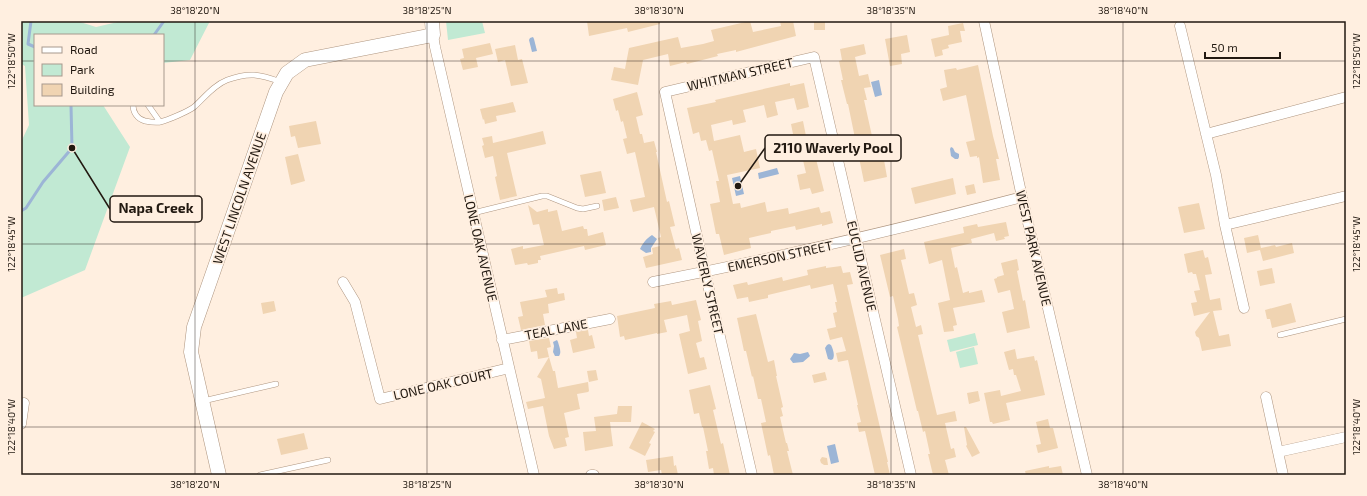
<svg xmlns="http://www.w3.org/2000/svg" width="1367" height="496" font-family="'Exo 2',sans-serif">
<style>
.green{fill:#c1e9d3}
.water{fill:#9cb5d6}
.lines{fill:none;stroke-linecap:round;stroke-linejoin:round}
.stream{stroke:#9cb5d6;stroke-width:3}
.building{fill:#f0d4b2}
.lane-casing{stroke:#af9680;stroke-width:6}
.street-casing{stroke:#af9680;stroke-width:11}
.secondary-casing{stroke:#af9680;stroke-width:15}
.lane{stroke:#fff;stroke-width:5}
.street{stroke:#fff;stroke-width:10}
.secondary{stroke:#fff;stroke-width:14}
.ticks{fill:none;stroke:#221911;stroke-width:1;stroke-opacity:0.45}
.labels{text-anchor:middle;stroke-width:3.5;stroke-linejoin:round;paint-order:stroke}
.street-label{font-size:13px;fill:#221911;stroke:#ffefe0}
.leader{fill:none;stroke:#221911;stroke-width:1.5}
.callout-dot{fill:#221911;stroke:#ffefe0;stroke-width:1.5}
.callout{fill:#ffefe0;stroke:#221911;stroke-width:1.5}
.callout-label{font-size:14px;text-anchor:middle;font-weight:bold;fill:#221911}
.neatline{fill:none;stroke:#221911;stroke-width:1.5}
.ticks-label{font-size:10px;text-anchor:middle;fill:#221911}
</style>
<rect width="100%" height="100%" fill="#ffefe0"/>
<path class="green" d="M21,21h56l19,6 26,-6h88l-20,39 -27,3v-28h-128v70h68l27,42 -45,123 -64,28v-156l8,-17 -4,-59 -4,-2z
M446,21h36l3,12 -37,7z
M975,333l3,12 -28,7 -3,-12z
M974,347l4,17 -18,4 -4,-16z"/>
<path class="water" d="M533,37l1,2 3,12 -5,1 -3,-12 1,-2z
M879,80l3,15 -7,2 -4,-15z
M951,147l2,1 2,4 4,2v3l-1,2h-3l-4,-3 -1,-7z
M777,168l2,6 -20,5 -1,-6z
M740,176l4,18 -8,2 -4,-18z
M652,235l5,4 -6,9v4l-5,1 -6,-4c3,-6 6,-10 12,-14z
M557,340l1,2c1,4 4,10 1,14h-4l-2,-4 1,-6 -1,-4z
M829,344l2,1c2,4 4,10 2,14l-2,1 -3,-1 -3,-11 2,-3z
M808,352l2,4 -7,6 -10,1 -3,-4 4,-6 6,1z
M835,444l4,18 -8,2 -4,-18z"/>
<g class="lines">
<path class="stream" d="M31,21l-3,23 7,3
M154,35l10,-14
M21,211l5,-3 17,-26 29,-34 -1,-43"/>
</g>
<path class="building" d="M587,21h73v3l-32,8 -1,-4 -38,8z
M750,21l3,11 28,-6 -1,-5h13l3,15 -60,16v-2l-19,4 1,2 -31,8 -1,-2 -16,4 -2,-12 -25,6 -5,25 -27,-5 3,-13 11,2 4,-21 49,-11 3,11 22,-4 11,-3 -3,-11z
M814,21h11v9h-11z
M963,23l2,8h-5l2,11 -14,3 1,3 -7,2 1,5 -8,2 -4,-18 18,-4 -1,-9z
M907,35l3,17 -9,2 1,10 -12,2 -5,-27z
M490,43l3,11 -17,4 2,9 -15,3 -3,-11 4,-1 -2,-9z
M864,44l2,10 -11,3 4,19 9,-2 3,13 -7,1 3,12h-3l10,45 9,-2 2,8 11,-3 2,9 -14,3 3,17 -23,5 -16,-78h-1l-6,-24h2l-4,-19 3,-1 -2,-11z
M515,45l3,15 4,-1 6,24 -17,3 -6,-26 -7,2 -3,-13z
M978,65l15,71 6,23h-3l4,21 -17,3 -4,-26 -2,1v-2l-7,1 -4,-15 9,-2 -9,-45 -23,6 -3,-12 7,-2 -3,-17 12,-2 1,2z
M790,83v3l14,-3 5,24 -12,3 -3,-12 -19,4 3,13 -11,3 -3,-13 -21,5 3,12 -13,3 -1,-5 -21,5 3,16 26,-6 4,17 12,-3 4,19 -33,7 6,29 7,-1 1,5 24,-6 2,10 21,-4 1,6 30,-7 2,6 9,-2 3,12 -11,3v-2l-26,6 -1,-4 -24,5v2l-22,5 2,10 -27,7 -5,-21h-3l-6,-30 10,-2 -4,-21h3l-7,-31 -3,1 -3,-11 -5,1 -2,-9 -6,2 -6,-26 29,-6 -1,-2z
M637,92l6,23 -7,2 4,17h2l2,9 10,-2 3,11h-1l11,50 2,-1 6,25 -5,1 6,22 3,-1 3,12 -36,8 -3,-11 10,-3 -1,-6 8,-2 -2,-8 3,-1 -7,-30 -21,5 -3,-12 15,-3 -10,-45 -8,2 -4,-15 4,-1 -4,-17 -2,1 -3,-12 -2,1 -3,-12z
M513,102l3,10 -20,4 1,5 -12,3 -1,-5 -1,1 -3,-11z
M316,121l5,23 -23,4 -3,-12 -4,1 -2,-11z
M803,121l3,15 4,-1 14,56 -12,3 -2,-6 -10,2 -3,-15 9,-2 -4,-17 -4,1 -3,-13 -2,1 -3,-11h3l-2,-10z
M543,131l3,13 -39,9 10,43 -17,4 -5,-23 2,-1 -4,-20 -8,2 -3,-12 2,-1 -2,-7 10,-2 1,7z
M298,154l7,27 -14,4 -6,-28z
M601,171l5,22 -21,4 -5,-22z
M953,178l3,16 -41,10 -4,-16z
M974,184l2,9 -9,2 -2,-9z
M616,197l3,11 -15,3 -2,-11z
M1199,203l6,26 -21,4 -6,-26z
M528,205l9,7 11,-3v3l9,-2 5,21 21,-5 1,3h3l1,7 15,-4 3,13 -21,5 -1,-4 -44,10 1,4h-3v3l-10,2 -1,-2 -12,2 -4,-16 12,-3v3l21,-4 -5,-21 -6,1z
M1006,222l3,14 -5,1 1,2 -9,2 -2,-8 -23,6 1,4 -21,5 4,20 2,-1 6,26 6,-2v2l13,-3 3,12 -32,6 4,17 -4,1 1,5 -10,1 -6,-29 12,-3 -8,-40 -13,4 -5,-22 40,-9 -1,-6 14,-3 1,3z
M1258,235l3,13 14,-3 1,2 16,-4 2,10 -31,8 -3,-11 -13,3 -3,-15z
M904,249l2,10 -5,1 8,34 5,-1 3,12 -6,2 5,20 5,-2 2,9 -5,1 19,80 18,-4 2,10 -12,2 6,26 3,-1 2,9 -11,3 4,15h-16l-5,-21h2l-5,-23 -2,1 -5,-21h-1l-20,-84 2,-1 -1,-7 -5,-23 -3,1 -10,-42z
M1203,250l2,8 3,-1 4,17 -7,1 5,25 10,-2 2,12 -9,1 6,25 10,-2 2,12 -29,5 -3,-13 -3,-2 -1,-4 15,-20 -16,4 -3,-13 6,-1 -3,-11 6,-1 -4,-16h-3l-1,-2 -4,1 -4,-19z
M1017,259l2,11 -2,1 6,30 2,-1 5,28 -23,5 -5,-21 12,-3 -4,-19 -12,3 -4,-14 3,-1v-1l7,-2 -3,-12z
M826,266v2l15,-2 2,7 7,-1 3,12 -6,1 41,177h-1l3,13h-15l-10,-44 -6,1 -2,-9 4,-1 -4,-17h1l-10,-45 -10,2 -2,-9 10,-2 -4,-14 -12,3 -3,-11 9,-2 -3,-14 4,-1 -2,-10h2l-4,-18 -22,5 -1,-4 -42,10v3l-19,4 -1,-5 -11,2 -4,-14 14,-3 1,3 34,-8 1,4 25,-6 -1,-5z
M1272,268l3,15 -15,3 -3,-15z
M557,288l1,6 6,-1 1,7 -17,4 1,9 -6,1 2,11 -24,5 -3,-13 5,-1 -3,-14 27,-5 -2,-7z
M696,300l5,20 -3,1 4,20 -6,2 4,15 4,-1 3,12 -19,5 -9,-40 11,-3 -3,-16 -23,5 3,12 -10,2v-1l-32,7 -1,-4 -4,1 -3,-21 38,-8 -1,-4 17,-3 1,4z
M274,301l2,10 -13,3 -2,-11z
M1291,303l5,19 -24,6 -2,-9h-3l-2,-9z
M756,314l12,48 6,-2 3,16h-1l7,31 -2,1 2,8 -3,1 6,26h1l2,8h-2l6,24h-19l-4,-20 -2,1 -7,-33 5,-1 -5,-23h-3l-5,-23 -1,1 -6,-26h-2l-7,-33z
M588,330l1,6 3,-1 3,13 -22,5 -3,-13 7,-2 -1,-6z
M549,338l2,9 -4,1 2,9 -11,2 -1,-8 -6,1 -2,-11z
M1015,349l2,10 17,-3 1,5 2,-1 8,35 -39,8 4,17 -17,4 -1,-2h-2l-6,-29 16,-3 1,6 20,-5 -5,-16h-2l-1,-6 -4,1 -5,-18z
M549,357l4,14h2l3,17 30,-6 1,9 -1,1 -11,2 3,15 -16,4 5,24 -4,1 2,8 -13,3 -5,-13 -6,-30 -15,3 -2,-7 19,-4 -4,-19 -4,-2z
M596,370l2,10 -9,2 -2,-11z
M825,372l2,8 -13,3 -2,-8z
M710,385l6,24 -3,1 8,34 2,-1 7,32h-16l-1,-7 -4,1 -3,-18h2l-5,-24h-1l-3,-14 -5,1 -5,-24z
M978,391l2,10 -11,3 -2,-11z
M618,406h14l-1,16h-21l3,24 -28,5 -2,-19 13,-1 -2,-14 23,-3z
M1048,419l2,9h3l5,20 -20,5 -2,-8 5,-1 -5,-22z
M642,422l13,7 -2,2 2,1 -6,11 2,1 -6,12 -16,-8z
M964,427h2l14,26 -8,4 -6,-11 1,-1z
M304,433l4,16 -27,6 -4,-16z
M673,456l1,10 2,-1 2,10h-16l-1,-5 -13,2 -2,-12z
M822,457l5,1 1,7h-4l-3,-2 -1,-3z
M1049,466v2l12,-2 2,9h-37l-1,-4z"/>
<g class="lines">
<g class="lane-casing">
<path id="lane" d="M133,105c0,7 4,14 12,16 5,1 10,2 15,1 8,-2 27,-10 34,-15 10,-9 20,-22 33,-27 22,-8 32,-6 54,2
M148,105l12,17
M473,213l69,-17h5l30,12 6,1 14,-3
M1280,335l66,-16
M203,401l73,-17
M260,475l68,-15"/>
</g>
<g class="street-casing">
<path id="street" d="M984,21l38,176 65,278
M1180,26l36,149 9,50 19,83
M433,35l2,12 99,428
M1206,134l140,-37
M1225,225l121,-29
M343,282l12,20 25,97 129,-31
M653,282c124,-24 247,-53 369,-85
M502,340l108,-21
M1266,397l12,55
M21,424l3,-21
M591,475h3
M752,475l-47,-203 -40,-180 149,-35 97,418
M1283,475l-5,-23 68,-15"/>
</g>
<g class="secondary-casing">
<path id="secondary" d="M219,475l-28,-123 3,-25 82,-235 11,-19 18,-13 128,-25 -1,-14"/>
</g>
<use href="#lane" class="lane"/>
<use href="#street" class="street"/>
<use href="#secondary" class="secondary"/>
</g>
<path class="ticks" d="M195,21v454M427,21v454M659,21v454M891,21v454M1123,21v454M21,61h14M163,61h1183M21,244h1325M21,427h1325"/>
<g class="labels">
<g class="street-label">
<text transform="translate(740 74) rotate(-13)" y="5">WHITMAN STREET</text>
<text transform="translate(239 198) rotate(-71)" y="5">WEST LINCOLN AVENUE</text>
<text transform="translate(481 248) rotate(77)" y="5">LONE OAK AVENUE</text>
<text transform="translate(1034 248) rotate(77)" y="5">WEST PARK AVENUE</text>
<text transform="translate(780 256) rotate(-12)" y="5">EMERSON STREET</text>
<text transform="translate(862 266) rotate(77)" y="5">EUCLID AVENUE</text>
<text transform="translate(708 284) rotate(77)" y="5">WAVERLY STREET</text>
<text transform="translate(556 329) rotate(-11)" y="5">TEAL LANE</text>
<text transform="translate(443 384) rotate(-13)" y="5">LONE OAK COURT</text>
</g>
</g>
<path class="leader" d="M738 186L765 148M72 148L110 209"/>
<g class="callout-dot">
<circle cx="738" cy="186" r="4"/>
<circle cx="72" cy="148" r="4"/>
</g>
<g class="callout">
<rect x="765" y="135" width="136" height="26" rx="4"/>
<rect x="110" y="196" width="92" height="26" rx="4"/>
</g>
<g class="callout-label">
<text x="833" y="153">2110 Waverly Pool</text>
<text x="156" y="213">Napa Creek</text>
</g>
<rect width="1367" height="496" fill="none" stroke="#ffefe0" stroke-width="44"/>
<rect x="34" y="34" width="130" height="72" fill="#ffefe0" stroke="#a7998d"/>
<rect x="42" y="47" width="20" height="6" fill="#ffffff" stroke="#a7998d"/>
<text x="70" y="54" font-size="12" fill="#221911">Road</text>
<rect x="42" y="64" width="20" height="12" fill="#c1e9d3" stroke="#a7998d"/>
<text x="70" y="74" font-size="12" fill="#221911">Park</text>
<rect x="42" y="84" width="20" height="12" fill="#f0d4b2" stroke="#a7998d"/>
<text x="70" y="94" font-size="12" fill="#221911">Building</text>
<path d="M1205 52v6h75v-6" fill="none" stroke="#221911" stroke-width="2"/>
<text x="1211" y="52" font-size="12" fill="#221911" stroke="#ffefe0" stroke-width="3" paint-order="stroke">50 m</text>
<rect x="22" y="22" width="1323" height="452" class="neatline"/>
<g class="ticks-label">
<text x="195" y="14">38°18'20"N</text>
<text x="427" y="14">38°18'25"N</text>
<text x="659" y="14">38°18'30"N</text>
<text x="891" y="14">38°18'35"N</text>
<text x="1123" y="14">38°18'40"N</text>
<text transform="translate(1356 61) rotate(-90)" y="4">122°18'50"W</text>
<text transform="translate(11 61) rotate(-90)" y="4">122°18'50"W</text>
<text transform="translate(1356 244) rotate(-90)" y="4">122°18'45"W</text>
<text transform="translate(11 244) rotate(-90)" y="4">122°18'45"W</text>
<text transform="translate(1356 427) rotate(-90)" y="4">122°18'40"W</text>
<text transform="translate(11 427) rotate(-90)" y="4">122°18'40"W</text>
<text x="195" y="488">38°18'20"N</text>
<text x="427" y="488">38°18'25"N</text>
<text x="659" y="488">38°18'30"N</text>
<text x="891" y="488">38°18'35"N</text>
<text x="1123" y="488">38°18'40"N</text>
</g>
</svg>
